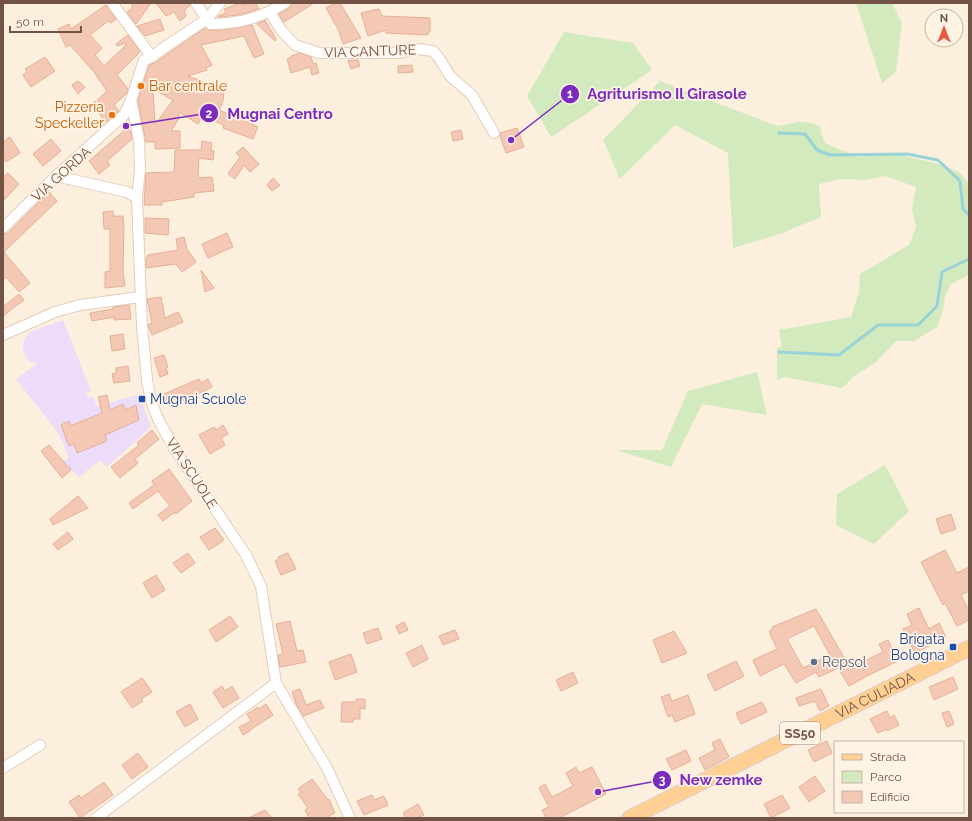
<svg xmlns="http://www.w3.org/2000/svg" width="972" height="821" font-family="Raleway,sans-serif">
<style>
.education{fill:#ecdbf9}
.green{fill:#d2eabd}
.lines{fill:none;stroke-linecap:round;stroke-linejoin:round}
.stream{stroke:#99d3d8;stroke-width:3}
.building{fill:#f3c9b5;stroke:#e6ae95;fill-rule:evenodd}
.minor-casing{stroke:#e3ccbd;stroke-width:12}
.primary-casing{stroke:#dbd2cf;stroke-width:17}
.minor{stroke:#fff;stroke-width:10}
.primary{stroke:#ffcf93;stroke-width:15}
.food-dot{fill:#e8710a;stroke:#fff3e5;stroke-width:1.5}
.transit-dot{fill:#1a4fb4;stroke:#fff3e5;stroke-width:1.5}
.service-dot{fill:#5c6f8a;stroke:#fff3e5;stroke-width:1.5}
.labels{text-anchor:middle;stroke-width:3.5;stroke-linejoin:round;paint-order:stroke}
.shield{fill:#fff3e5;stroke:#9d8376;stroke-width:1}
.shield-label{font-size:13px;font-weight:bold;fill:#735346}
.street-label{font-size:14px;fill:#735346;stroke:#fff3e5}
.food-label{font-size:14px;fill:#c56008;stroke:#fff3e5;text-anchor:start}
.transit-label{font-size:14px;fill:#164399;stroke:#fff3e5;text-anchor:start}
.service-label{font-size:14px;fill:#4e5e75;stroke:#fff3e5;text-anchor:start}
.leader{fill:none;stroke:#7b2cbf;stroke-width:1.5}
.callout-dot{fill:#7b2cbf;stroke:#fff3e5;stroke-width:1.5}
.mark-label{font-size:12px;text-anchor:middle;font-weight:bold;fill:#fff}
.callout-label{font-size:15px;text-anchor:middle;font-weight:bold;fill:#7b2cbf;stroke:#fff3e5;stroke-width:3.5;stroke-linejoin:round;paint-order:stroke}
</style>
<rect width="100%" height="100%" fill="#fdefde"/>
<path class="education" d="M63,320l28,71 -5,2 3,5 4,-2 4,11 42,-13 12,33 -44,40 -7,-7 -21,17 -8,-7 -8,-9 6,-3 -10,-24 -43,-55 22,-16h-7l-4,-4 -4,-9v-7l2,-5 7,-7z"/>
<path class="green" d="M856,3h36l10,20 -6,49 -14,11z
M564,32l69,11 19,27 -101,67 -24,-41z
M660,81l117,45c19,-3 23,-8 43,0l2,10 3,7 32,14 32,-4 47,10 23,9 10,11v92l-18,9 -6,12 -2,15 -6,16 -23,14h-18l-21,22 -22,14 -11,11 -57,-11 -8,3v-32l5,-1 -3,-17 72,-13 8,-25 1,-18 49,-29 7,-18 -4,-18 4,-22 -31,-11 -20,4 -24,-1 -22,5 2,33 -44,18 -44,13 -5,-95 -53,-28 -55,54 -17,-39z
M757,372l10,43 -65,-11 -31,63 -55,-17h46l26,-59z
M885,465l24,46 -35,33 -38,-19 1,-31z"/>
<g class="lines">
<path class="stream" d="M779,133l26,1 12,16 13,5 77,-1 31,6 22,21 3,28 6,6
M779,352l60,3 39,-30h40l19,-19 5,-34 27,-13"/>
</g>
<path class="building" d="M132,3h19l-15,21 -9,-12 5,-4z
M156,3h34v2l-6,6 2,5 -6,5 -6,-9 -8,4z
M240,3l2,2 6,-2h7l4,6 -20,6 -21,2v-1l8,-3 -2,-4z
M291,3h23l-30,19 -5,-8 10,-6z
M335,3h5l21,35 -18,6 -5,-15 -12,-21z
M106,5l10,14 -5,4 -3,-2 -18,14 12,13 -7,7 9,11 22,-21 -1,-2 -8,3 -1,-2 12,-9 12,16 -2,1 1,1 -22,22 11,14 -2,5 -12,11 5,6 -13,11 -14,-17 15,-14 -13,-19 -24,-27 -4,2 -8,-18 11,-5 2,5z
M379,9l3,7 48,2v14h-2v3l-42,-2v-3l-18,6 -7,-23z
M160,19l4,11 -19,6 -8,-10z
M265,20l11,19 -1,2 -18,-17z
M252,25l12,29 -10,4 -10,-22 -43,9 11,20 -6,3 1,2 -19,6 36,14 -1,11 -4,9 39,17 -5,12 -30,-11 1,-3 -22,-9 -4,8 -19,-12v6l-8,13h9v17l-25,1v-7h-9l-8,-42 11,-35 7,-3 49,-34 5,2h11zM153,89l20,11 -18,25z
M300,53l11,4 2,7 3,-1 3,10 -7,2 -2,-8 -19,6 -4,-14 5,-2 -1,-1z
M45,57l10,14 -24,16 -8,-12 4,-4 -2,-2z
M353,60h5l2,6 -9,3 -3,-8z
M412,65l1,7 -15,1v-7z
M78,81l7,6 -7,7 -6,-9z
M127,128l4,4 1,7 -25,22 3,4 -11,9 -10,-13z
M517,128l7,19 -18,6 -6,-17v-3z
M461,130l2,9 -10,2 -2,-9z
M10,137l10,16 -14,9 -3,-4v-16z
M51,139l10,12 -18,15 -10,-12z
M202,141l10,2 -1,7 3,1 -1,9 -14,-2 -1,20 14,-1 2,14 -20,2v4l-32,5v3h-18l2,-32 28,-1 1,-22h26z
M243,147l16,17 -9,8 -6,-7 -9,14 -7,-5 12,-17 -4,-4z
M8,173l11,11 -16,17v-24z
M273,178l7,7 -8,6 -5,-6z
M49,192l8,9 -53,51 26,31 -11,9 -13,-15 -3,3v-46l5,-1z
M113,211v5h10l1,11 -1,44 2,15 -20,2v-16l5,-1v-42h-6l-1,-17z
M145,218l24,1 -1,16 -23,-2z
M227,233l6,14 -25,11 -6,-14z
M184,237l3,12 9,13 -14,10 -6,-8 -30,4v-10h1l1,-3 30,-5 -2,-11z
M201,270l13,18 -9,4z
M19,294l5,6 -21,16v-9z
M161,297l4,21 13,-6 5,10 -31,13 -3,-7 -1,-3 4,-2 -5,-24z
M129,305l2,14 -17,1v-3l-22,4 -2,-8 23,-4v-2z
M123,334l2,15 -13,2 -2,-15z
M164,355l4,12 -2,1 2,6 -8,3 -6,-19z
M128,366l2,15 -16,2 -2,-9 4,-1v-5z
M199,379l2,4 7,-4 4,8 -42,20 -6,-13z
M107,395l3,15 13,-6 2,6 11,-5 3,15 -34,15 2,6 -30,12 -3,-9 -5,2 -8,-21 8,-4 1,5 32,-13 -4,-16z
M223,425l5,9 -7,4 4,7 -15,9 -11,-19 15,-8 2,3z
M152,430l7,9 -24,20 3,4 -18,15 -9,-11 28,-22 -2,-2z
M49,445l22,25 -9,8 -21,-27z
M169,469l23,32 -16,13 -1,-2 -12,9 -5,-6 12,-9 -12,-15 -25,18 -4,-6 25,-18 -2,-4z
M78,496l10,12 -35,17 -3,-6z
M951,514l5,15 -15,5 -5,-15z
M215,528l9,12 -15,10 -9,-13z
M68,532l5,7 -15,11 -5,-6z
M945,550l12,23 12,-6v24l-8,4 8,16v9l-12,6 -12,-23 -2,2 -22,-43z
M188,553l7,10 -14,10 -8,-10z
M288,553l8,16 -15,6 -6,-14 4,-2 -1,-2z
M156,575l9,15 -13,8 -9,-15z
M919,608l10,21 10,-6 7,14 -31,16 -12,-24 9,-4 -5,-11z
M816,609l34,59 33,-16 -4,-8 9,-4 10,21 -29,14 -20,11 -11,-18 -19,9 -3,-5 -20,11 -12,-19 -24,12 -7,-16 24,-11 -8,-18 4,-2 -1,-2zM814,626l16,29 -27,13 -16,-29z
M230,616l8,11 -22,15 -7,-12z
M290,621l7,30 6,-1 3,12 -26,5 -2,-12 5,-1 -7,-30z
M404,622l4,8 -9,4 -3,-8z
M378,628l4,11 -15,5 -4,-11z
M455,630l4,9 -16,6 -4,-9z
M674,631l13,22 -25,10 -9,-23z
M422,645l6,14 -15,8 -7,-14z
M351,654l6,18 -22,8 -6,-18z
M736,661l8,15 -29,15 -8,-16z
M573,672l5,11 -17,8 -5,-11z
M953,677l5,12 -24,11 -5,-13z
M142,678l10,14 -11,7 2,2 -11,7 -11,-16z
M222,686l3,5 7,-5 7,12 -16,10 -10,-16z
M300,689l6,16 14,-5 4,8 -21,8 -6,-10 -5,-14z
M821,689l8,17 -9,5 -5,-10 -16,5 -3,-8z
M669,694l3,7 16,-6 7,19 -20,8 -3,-7 -4,2 -7,-20z
M356,699h9v10l-5,-1v11h-7v3h-12l1,-20h14z
M762,702l5,10 -26,12 -5,-11z
M190,704l8,15 -13,8 -9,-15z
M266,704l7,11 -23,15v1l-7,4 -4,-8 12,-6 -4,-7 11,-7 1,2z
M887,711l3,7 4,-3 5,10 -12,6v-2l-9,4 -8,-14z
M949,711l5,13 -7,3 -5,-14z
M720,739l9,18 -24,13 -6,-12 16,-8 -3,-7z
M827,741l5,12 -18,9 -6,-12z
M686,750l5,11 -19,9 -6,-11z
M138,753l10,14 -16,12 -10,-14z
M576,767l3,6 13,-6 14,27 -47,24h-13l-4,-8 7,-3 -10,-19 6,-4 7,13 21,-11 -7,-13z
M815,776l10,15 -16,11 -10,-15z
M312,779l16,21 1,-1 6,14 -10,5h-16l-4,-8 3,-2 -10,-14 3,-2 -3,-3z
M104,782l9,13 -33,23 -11,-16 10,-7 2,3z
M372,795l2,5 10,-4 4,9 -24,10 -7,-14z
M782,795l8,13 -19,10 -7,-14z
M418,804l6,11 -6,3h-12l-3,-5z
M265,810l7,8h-24z"/>
<g class="lines">
<g class="minor-casing">
<path id="minor" d="M112,3l40,54
M196,3l14,21c29,0 50,-6 75,-21
M270,12l11,18 14,15 24,8h78l20,-4 16,2 6,7 11,18 22,19 22,38
M131,100l8,40 1,29 -3,29 5,128 5,54 4,21 7,18 16,29 72,107 15,31 15,97 51,85 23,50
M56,176l71,16 10,6
M3,228l53,-52 68,-61 7,-15 13,-40 8,-3 10,-8 45,-30 13,-16
M3,335l52,-23 25,-7 60,-8
M3,768l37,-23
M96,818l180,-135"/>
</g>
<g class="primary-casing">
<g id="primary">
<path id="s1" d="M630,818l339,-170"/>
</g>
</g>
<use href="#minor" class="minor"/>
<use href="#primary" class="primary"/>
</g>
<g class="food-dot">
<circle cx="141" cy="86" r="4"/>
<circle cx="112" cy="115" r="4"/>
</g>
<g class="transit-dot">
<rect x="138" y="395" width="8" height="8" rx="2"/>
<rect x="949" y="643" width="8" height="8" rx="2"/>
</g>
<circle class="service-dot" cx="814" cy="662" r="4"/>
<g class="labels">
<rect class="shield" x="780" y="722" width="40" height="22" rx="3"/>
<g class="shield-label">
<text x="800" y="738">SS50</text>
</g>
<g class="street-label">
<text transform="translate(370 51) rotate(-2)" y="5">VIA CANTURE</text>
<text transform="translate(61 174) rotate(-42)" y="5">VIA GORDA</text>
<text transform="translate(192 473) rotate(57)" y="5">VIA SCUOLE</text>
<text dy="5" stroke="none"><textPath href="#s1" startOffset="274">VIA CULIADA</textPath></text>
</g>
<g class="food-label">
<text x="149" y="91">Bar centrale</text>
<text x="104" y="112" text-anchor="end">Pizzeria<tspan x="104" dy="16">Speckeller</tspan></text>
</g>
<g class="transit-label">
<text x="150" y="404">Mugnai Scuole</text>
<text x="945" y="644" text-anchor="end">Brigata<tspan x="945" dy="16">Bologna</tspan></text>
</g>
<g class="service-label">
<text x="822" y="667">Repsol</text>
</g>
</g>
<path class="leader" d="M511 140L570 94M126 126L209 113M598 792L662 780"/>
<g class="callout-dot">
<circle cx="511" cy="140" r="4"/>
<circle cx="126" cy="126" r="4"/>
<circle cx="598" cy="792" r="4"/>
<circle cx="570" cy="94" r="10"/>
<circle cx="209" cy="113" r="10"/>
<circle cx="662" cy="780" r="10"/>
</g>
<g class="mark-label">
<text x="570" y="98">1</text>
<text x="209" y="118">2</text>
<text x="662" y="784">3</text>
</g>
<g class="callout-label">
<text x="667" y="99">Agriturismo Il Girasole</text>
<text x="280" y="119">Mugnai Centro</text>
<text x="721" y="785">New zemke</text>
</g>
<rect width="972" height="821" fill="none" stroke="#735346" stroke-width="8"/>
<rect x="834" y="741" width="130" height="72" fill="#fff3e5" stroke="#c7b3a5"/>
<rect x="842" y="754" width="20" height="6" fill="#ffcf93" stroke="#c7b3a5"/>
<text x="870" y="761" font-size="12" fill="#735346">Strada</text>
<rect x="842" y="771" width="20" height="12" fill="#d2eabd" stroke="#c7b3a5"/>
<text x="870" y="781" font-size="12" fill="#735346">Parco</text>
<rect x="842" y="791" width="20" height="12" fill="#f3c9b5" stroke="#c7b3a5"/>
<text x="870" y="801" font-size="12" fill="#735346">Edificio</text>
<g transform="translate(944 28)"><circle r="19" fill="#fff3e5" stroke="#c7b3a5"/>
<path d="M0-3L7 15L0 10L-7 15Z" fill="#ec583e"/>
<text y="-6" font-size="11" font-weight="bold" text-anchor="middle" fill="#735346">N</text>
</g>
<path d="M10 26v6h71v-6" fill="none" stroke="#735346" stroke-width="2"/>
<text x="16" y="26" font-size="12" fill="#735346" stroke="#fff3e5" stroke-width="3" paint-order="stroke">50 m</text>
</svg>
